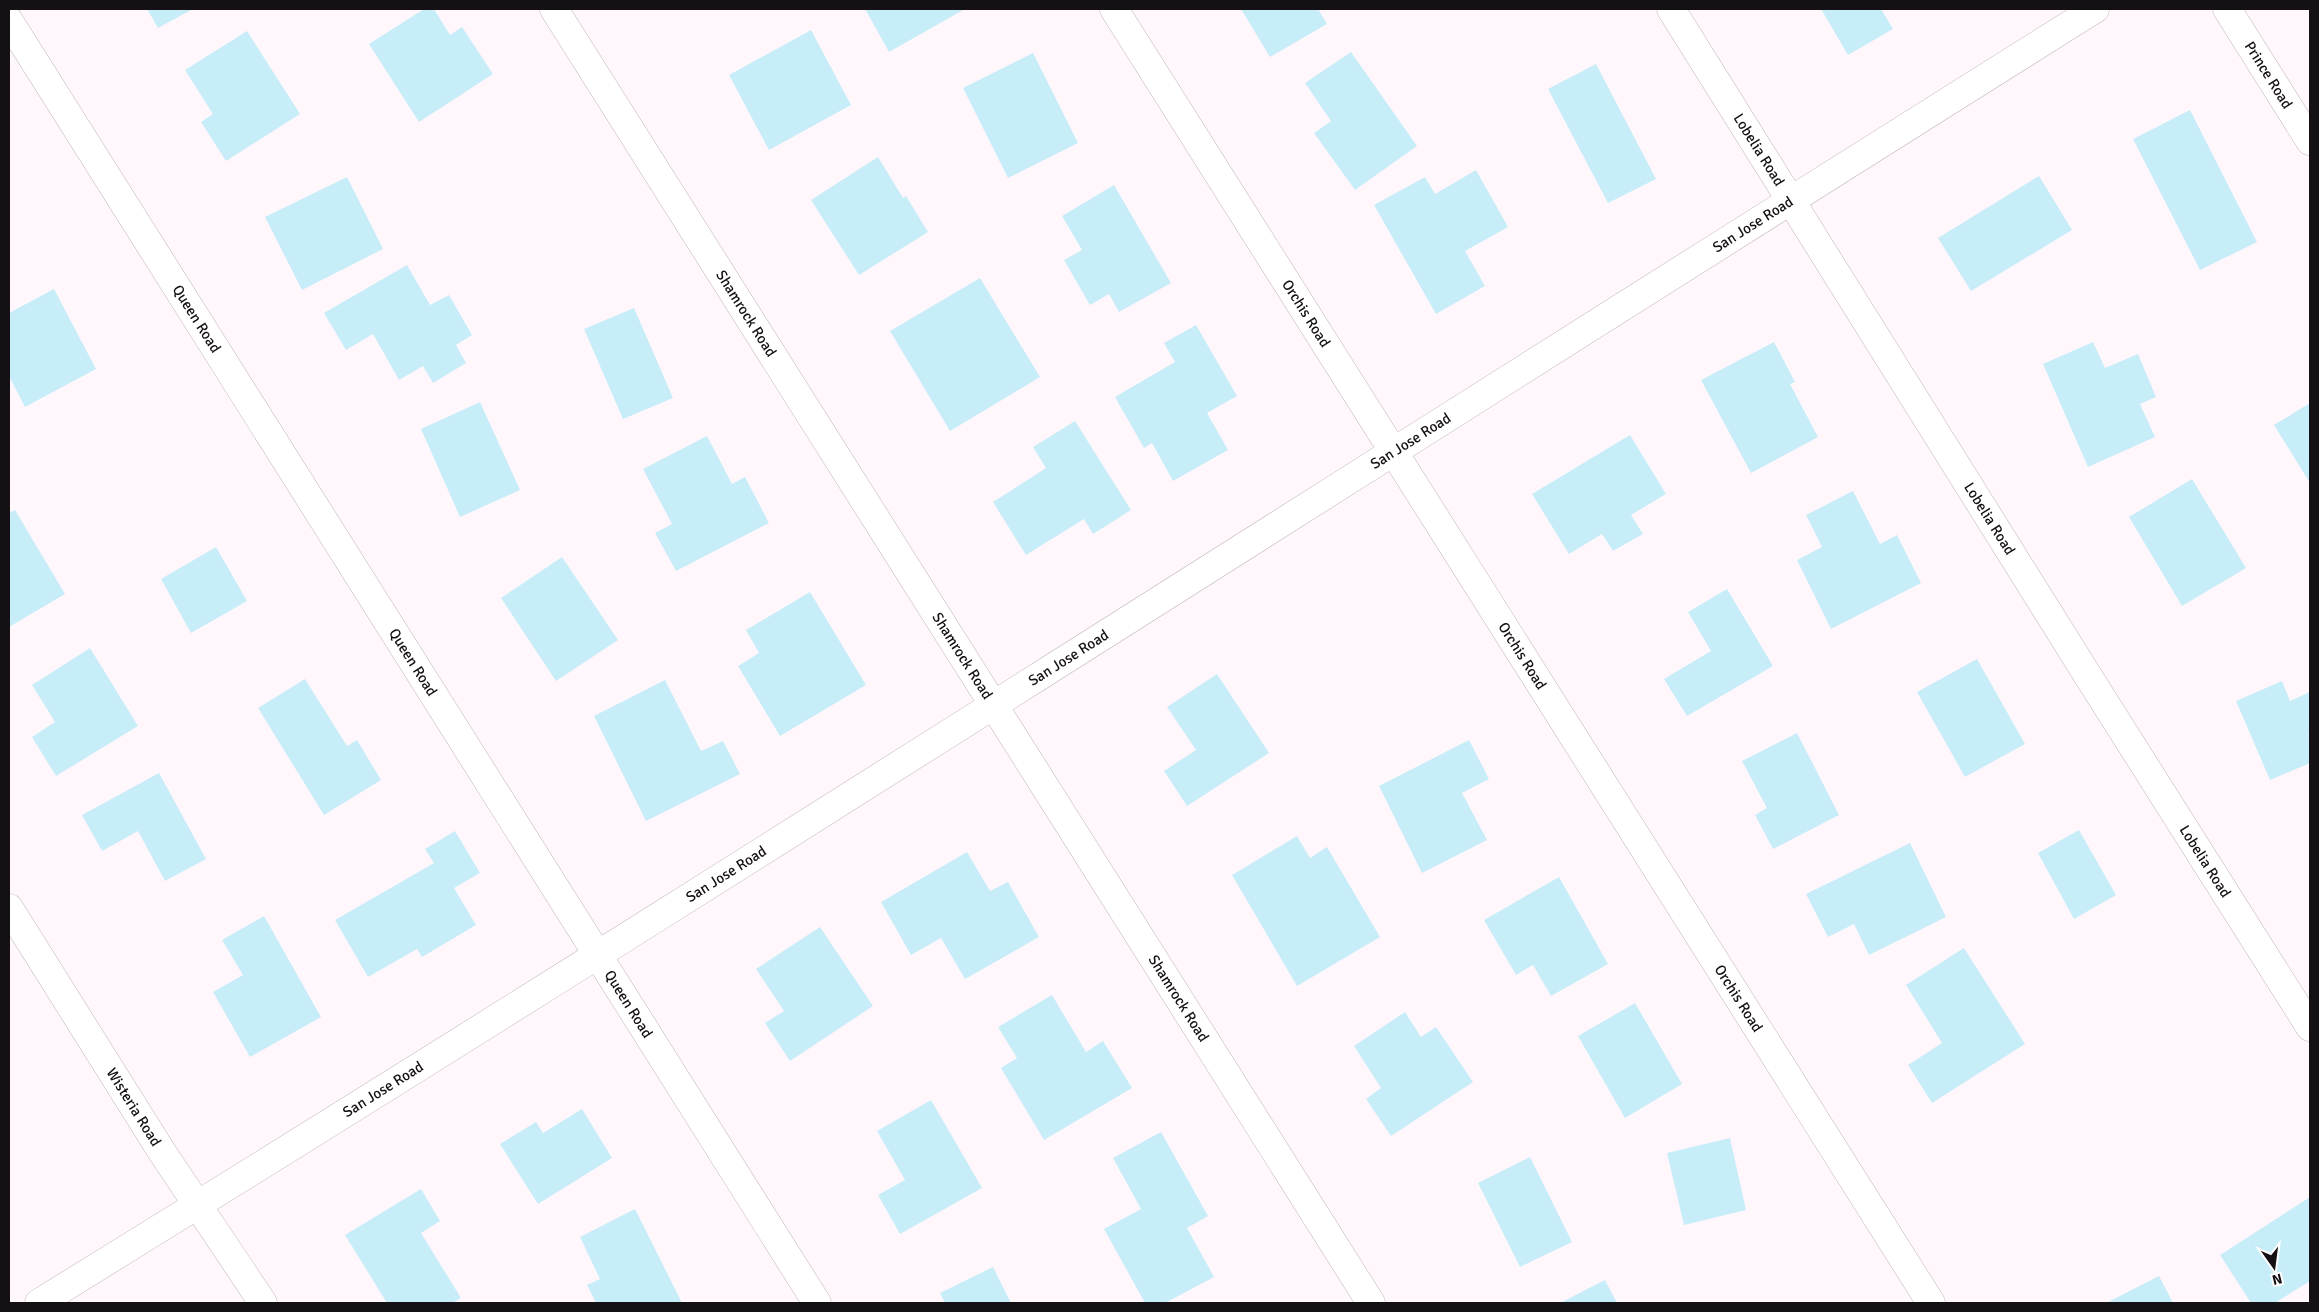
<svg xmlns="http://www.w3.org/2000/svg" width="2319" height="1312" font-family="Signika,sans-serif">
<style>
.building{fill:#c7edf8}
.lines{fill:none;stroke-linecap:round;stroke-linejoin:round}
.street-casing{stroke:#c2b6bd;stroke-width:29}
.street{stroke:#fff;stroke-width:28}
.labels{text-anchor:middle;stroke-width:4.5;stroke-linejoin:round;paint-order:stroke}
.street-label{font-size:15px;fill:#151013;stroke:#fff}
</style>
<rect width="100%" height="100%" fill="#fff7fb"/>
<path class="building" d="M147,9h46l-35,19z
M424,9h10l16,26 12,-8 31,47 -74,48 -50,-78z
M865,9h100l-76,43z
M1241,9h77l9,15 -57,33z
M1821,9h60l12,20 -45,26z
M811,30l40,75 -82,45 -40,-75z
M247,31l53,83 -74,47 -25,-39 12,-8 -28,-44z
M1351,52l66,94 -62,44 -41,-57 17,-12 -26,-38z
M1033,53l45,90 -70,35 -45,-90z
M1596,64l60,115 -48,24 -60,-114z
M2190,110l67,132 -57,28 -67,-131z
M878,157l25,41 3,-2 22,36 -69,43 -48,-75z
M1476,170l32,57 -43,24 20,35 -49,28 -62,-109 51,-28 10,17z
M2039,176l33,54 -101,61 -33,-53z
M347,177l36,72 -81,41 -37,-73z
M1114,185l57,98 -52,29 -10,-18 -19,11 -26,-45 18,-10 -20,-34z
M407,265l23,40 19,-10 23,40 -16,10 10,18 -33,20 -10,-17 -24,14 -26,-46 -27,16 -22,-37z
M980,278l60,99 -90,54 -60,-100z
M54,289l42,80 -71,38 -16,-31v-63z
M634,308l39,90 -50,21 -39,-90z
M1196,325l41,71 -30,17 21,37 -55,31 -21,-38 -8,5 -29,-51 60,-35 -11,-19z
M1774,342l21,40 -5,2 28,53 -67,36 -50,-93z
M2093,342l12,26 33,-14 18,43 -16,7 15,33 -67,30 -45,-103z
M480,402l40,88 -60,27 -39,-88z
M2310,403v80l-36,-58z
M1075,421l56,89 -38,24 -9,-15 -58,36 -33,-53 53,-34 -13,-21z
M1630,435l36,59 -35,21 12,19 -30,17 -11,-17 -33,20 -37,-60z
M707,436l25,48 13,-7 24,46 -93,48 -21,-38 17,-9 -29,-55z
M2192,479l54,89 -64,38 -53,-89z
M1853,491l27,53 17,-9 24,48 -90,46 -34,-69 25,-13 -16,-32z
M15,510l50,84 -56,33v-114z
M216,547l31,54 -56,32 -30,-54z
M562,557l56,83 -62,41 -55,-83z
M1727,589l46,77 -86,50 -23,-37 47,-28 -23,-39z
M810,592l56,93 -86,51 -42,-70 21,-13 -13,-23z
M90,648l48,78 -82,50 -24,-39 23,-15 -23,-37z
M1977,659l48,85 -60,33 -48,-85z
M1217,674l52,79 -82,53 -23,-35 32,-21 -29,-43z
M305,679l42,67 10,-6 24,40 -57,35 -66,-107z
M665,680l36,71 22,-10 17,33 -94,47 -52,-105z
M2282,681l8,20 20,-9v42l-2,1 2,5v23l-40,17 -34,-79z
M1797,733l42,82 -66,34 -18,-34 12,-7 -25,-47z
M1469,740l20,39 -27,14 25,47 -65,33 -43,-87z
M159,773l47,86 -41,22 -27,-50 -36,20 -20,-36z
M2079,830l37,65 -42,24 -36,-66z
M455,831l25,42 -26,15 22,37 -54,32 -5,-8 -49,28 -33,-57 99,-57 -9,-14z
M1297,836l13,22 17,-11 53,90 -83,49 -65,-111z
M1910,843l36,74 -77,38 -15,-31 -26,13 -22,-43z
M967,852l23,39 18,-9 31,55 -74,42 -24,-41 -30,17 -30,-53z
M1559,877l49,87 -57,32 -18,-31 -17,10 -32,-55z
M264,916l57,101 -71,40 -37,-65 30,-17 -21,-35z
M820,927l53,79 -83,55 -25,-38 19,-12 -28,-42z
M1964,948l61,96 -93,59 -24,-38 34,-22 -36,-58z
M1052,995l34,57 17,-11 29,47 -88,52 -43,-72 16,-10 -19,-31z
M1635,1003l47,81 -57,34 -47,-82z
M1405,1012l16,25 15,-10 37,55 -82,54 -25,-37 15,-11 -27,-42z
M931,1100l51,88 -82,46 -22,-39 27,-15 -28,-49z
M582,1109l30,49 -74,46 -38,-60 36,-22 7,11z
M1161,1132l47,84 -21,12 27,49 -49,26h-20l-41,-74 37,-20 -28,-51z
M1730,1138l16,72 -62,15 -17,-72z
M1530,1157l42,85 -52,25 -42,-84z
M421,1189l19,32 -19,12 40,65 -9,5h-65l-42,-68z
M2310,1197v84l-35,22h-24l-31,-48z
M635,1209l47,94h-86l-9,-18 13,-6 -20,-42z
M993,1267l18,36h-66l-5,-10z
M2159,1276l14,27h-67z
M1605,1280l12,23h-57z"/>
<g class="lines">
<g class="street-casing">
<g id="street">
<path id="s1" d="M554,9l817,1294"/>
<path id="s2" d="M1114,9l817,1294"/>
<path id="s3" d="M1671,9l417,667 222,351"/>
<path id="s4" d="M2227,9l83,132"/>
<path id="s5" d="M9,21l808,1282"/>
<path id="s6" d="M9,908l153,244 101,151"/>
<path id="s7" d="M39,1303c689,-425 1370,-864 2056,-1294"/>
</g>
</g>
<use href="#street" class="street"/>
</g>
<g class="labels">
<g class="street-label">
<text dy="5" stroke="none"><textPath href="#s4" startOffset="78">Prince Road</textPath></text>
<text dy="5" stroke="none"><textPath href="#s3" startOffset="166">Lobelia Road</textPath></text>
<text dy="5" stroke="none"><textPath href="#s7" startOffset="2025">San Jose Road</textPath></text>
<text dy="5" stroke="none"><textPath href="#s1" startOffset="360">Shamrock Road</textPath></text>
<text dy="5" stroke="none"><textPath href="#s2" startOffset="360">Orchis Road</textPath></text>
<text dy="5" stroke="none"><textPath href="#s5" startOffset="352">Queen Road</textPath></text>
<text dy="5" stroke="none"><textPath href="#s7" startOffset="1620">San Jose Road</textPath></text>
<text dy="5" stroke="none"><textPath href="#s3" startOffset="601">Lobelia Road</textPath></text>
<text dy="5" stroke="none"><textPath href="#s1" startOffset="765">Shamrock Road</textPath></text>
<text dy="5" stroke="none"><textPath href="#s2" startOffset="765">Orchis Road</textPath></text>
<text dy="5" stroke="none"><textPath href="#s7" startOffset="1215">San Jose Road</textPath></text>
<text dy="5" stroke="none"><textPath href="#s5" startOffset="758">Queen Road</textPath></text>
<text dy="5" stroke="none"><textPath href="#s3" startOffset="1006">Lobelia Road</textPath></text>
<text dy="5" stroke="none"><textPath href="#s7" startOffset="810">San Jose Road</textPath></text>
<text dy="5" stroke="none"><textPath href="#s1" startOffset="1170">Shamrock Road</textPath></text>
<text dy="5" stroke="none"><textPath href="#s2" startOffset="1170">Orchis Road</textPath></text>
<text dy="5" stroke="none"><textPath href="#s5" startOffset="1162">Queen Road</textPath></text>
<text dy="5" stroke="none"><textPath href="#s7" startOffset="405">San Jose Road</textPath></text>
<text dy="5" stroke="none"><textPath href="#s6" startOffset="235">Wisteria Road</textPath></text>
</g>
</g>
<rect width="2319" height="1312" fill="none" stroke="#151013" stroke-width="20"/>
<g transform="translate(2274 1267) rotate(166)" stroke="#ffffff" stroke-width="4" paint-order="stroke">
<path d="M0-4L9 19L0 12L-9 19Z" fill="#151013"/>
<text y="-8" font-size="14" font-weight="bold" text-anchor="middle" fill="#151013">N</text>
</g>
</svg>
